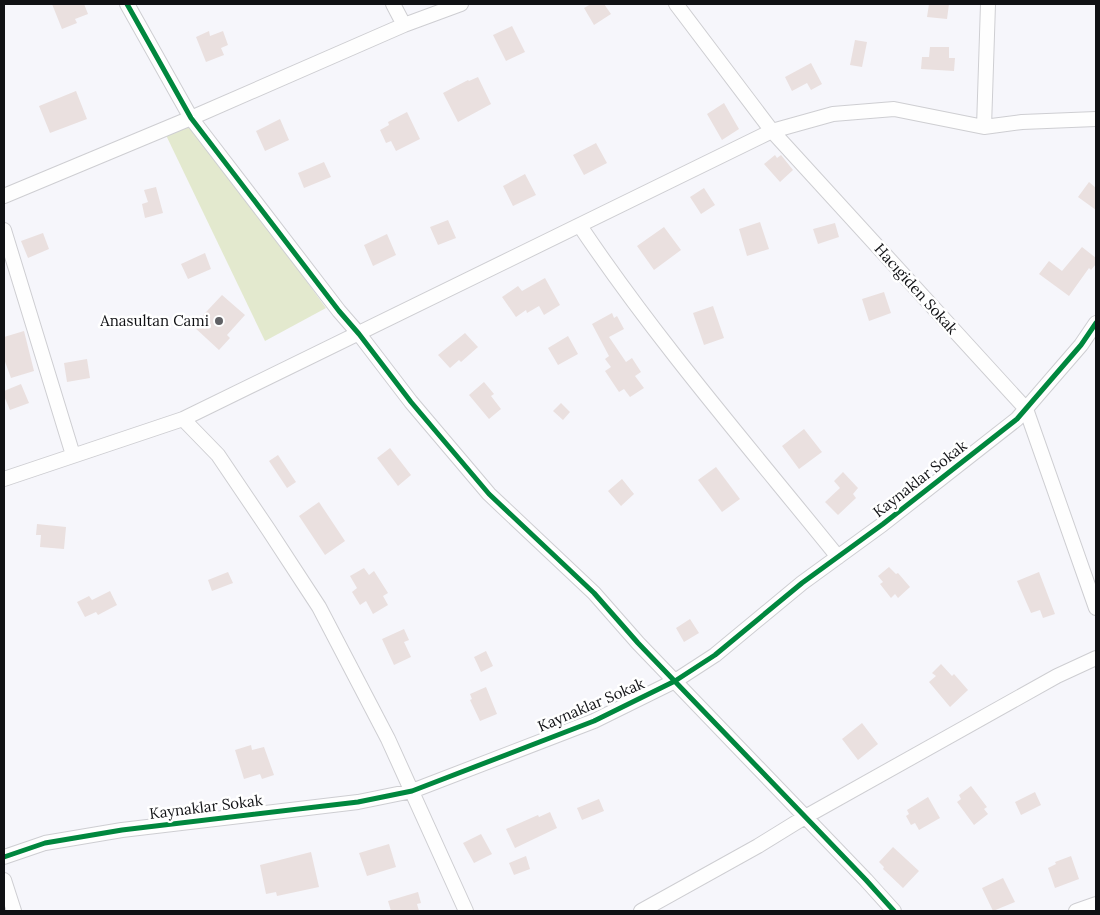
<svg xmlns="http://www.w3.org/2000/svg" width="1100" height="915" font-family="Lora,serif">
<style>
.green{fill:#e3e9ce}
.building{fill:#eae0df}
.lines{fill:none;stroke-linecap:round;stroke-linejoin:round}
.minor-casing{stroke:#ceced2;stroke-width:16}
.minor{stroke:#fefefe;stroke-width:14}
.cycleway-casing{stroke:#fff;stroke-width:8}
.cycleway{stroke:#00873e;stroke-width:5}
.poi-dot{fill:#606165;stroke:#fff;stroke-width:2}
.labels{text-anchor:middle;stroke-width:5;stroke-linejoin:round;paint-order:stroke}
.street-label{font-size:15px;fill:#101114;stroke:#fff}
.poi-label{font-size:15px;fill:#101114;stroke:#fff;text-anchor:end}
</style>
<rect width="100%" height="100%" fill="#f6f6fb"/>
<path class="green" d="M193,125l133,183 -61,33 -101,-210z"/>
<path class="building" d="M52,4h32l4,10 -13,5 2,4 -15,6z
M591,4h13l7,10 -17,11 -10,-17z
M929,4h20l-2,15 -20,-2z
M512,26l13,26 -19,9 -13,-26z
M209,31l1,5 13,-5 5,14 -7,3 3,7 -18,7 -10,-25z
M855,40l12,2 -5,25 -12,-2z
M930,47h19v11h6l-1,13 -33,-2 1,-12h7z
M811,63l11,21 -11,6 -4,-7 -15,8 -7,-14z
M478,77l13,27 -33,18 -15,-29 25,-13 1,1z
M76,91l11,28 -37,14 -11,-27z
M724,103l15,26 -17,11 -15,-26z
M407,112l13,27 -24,12 -5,-10 -5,2 -6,-13 9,-5 -1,-3z
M280,119l9,21 -24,11 -9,-20z
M596,143l11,20 -23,12 -11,-20z
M775,155l2,3 4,-3 12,15 -13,12 -16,-18z
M324,162l7,15 -27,11 -6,-15z
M525,174l11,21 -23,11 -10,-20z
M1089,182l7,6v22l-18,-13z
M156,187l7,26 -18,5 -3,-14 6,-2 -4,-12z
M704,188l11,17 -14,9 -11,-17z
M448,220l8,18 -18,7 -8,-18z
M760,222l9,27 -22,7 -8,-27z
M835,223l4,14 -21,7 -5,-15z
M664,227l17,23 -27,20 -17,-24z
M43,233l6,16 -21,9 -7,-17z
M387,234l9,21 -23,11 -9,-21z
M1082,247l14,11v6l-5,6 -2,-2 -20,28 -30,-22 10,-13 13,10z
M205,253l6,16 -23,10 -7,-15z
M545,278l15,27 -16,10 -5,-9 -12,7 -1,-3 -10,7 -14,-20 16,-11 4,5z
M884,292l7,21 -22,8 -7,-22z
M222,295l23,20 -18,20 3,3 -11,12 -26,-24z
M713,306l11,32 -20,7 -11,-32z
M612,313l2,5 3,-2 7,13 -15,8 17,25 6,-4 9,14 -6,4 9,12 -14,9 -6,-8 -5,3 -14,-21 6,-4 -6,-8 4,-3 -17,-32z
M24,331l10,40 -23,7 -7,-19v-22z
M465,333l13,14 -17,15 -2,-2 -9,8 -12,-13z
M568,336l10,18 -20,11 -10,-17z
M87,359l3,19 -23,4 -3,-19z
M484,382l10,12 -3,2 10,13 -12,10 -20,-24z
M21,384l8,19 -19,7 -6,-14v-5z
M561,403l9,9 -7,8 -10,-9z
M804,429l18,23 -23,17 -17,-23z
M390,448l21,27 -13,11 -21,-28z
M278,455l18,27 -9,6 -18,-27z
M716,467l24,32 -18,13 -24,-32z
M843,472l15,16 -5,6 3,4 -18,17 -13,-13 15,-14 -6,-7z
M622,479l12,15 -13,12 -13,-15z
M319,502l26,39 -20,14 -26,-39z
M37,524l29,3 -2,22 -24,-2 1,-12h-5z
M889,567l7,7 2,-1 12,14 -12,11 -3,-4 -4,4 -11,-14 3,-2 -5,-6z
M364,568l5,7 5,-4 14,22 -5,3 5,9 -15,9 -7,-13 -6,4 -8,-13 5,-4 -7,-12z
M228,572l5,11 -21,8 -4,-11z
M1039,572l16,42 -12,4 -3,-8 -9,3 -14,-32z
M110,591l7,14 -19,10 -2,-3 -11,5 -8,-15 12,-6 3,4z
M690,619l9,14 -15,9 -8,-14z
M404,629l5,11 -5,2 7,15 -17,8 -12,-26z
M486,651l7,15 -12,6 -7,-15z
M941,664l11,12 2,-2 14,16 -18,17 -21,-25 7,-6 -4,-3z
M486,687l11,27 -17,7 -10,-21 2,-1 -2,-5z
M862,723l16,21 -20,16 -16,-21z
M251,745l1,5 12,-3 10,28 -12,4 -2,-5 -16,5 -9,-29z
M971,786l16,21 -3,2 4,5 -14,11 -17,-23 4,-3 -2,-4z
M1035,792l6,13 -20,10 -6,-13z
M928,797l12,21 -21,12 -4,-7 -4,2 -5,-9 3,-2 -2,-4z
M599,799l5,12 -22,9 -5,-12z
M550,812l7,16 -42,20 -9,-19 32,-14 1,2z
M481,834l11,20 -18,9 -11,-20z
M389,844l7,23 -29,9 -8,-23z
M893,847l26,24 -16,17 -20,-19 1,-2 -5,-5z
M311,852l8,35 -42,9 -1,-4 -10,2 -6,-29z
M526,856l4,13 -16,6 -5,-12z
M1071,856l8,23 -24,9 -7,-20 8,-4 -1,-2z
M1003,878l12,24 -22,9 -11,-23z
M418,892l3,11 -4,1 2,7h-28l-3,-10z"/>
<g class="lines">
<g class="minor-casing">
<path id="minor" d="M127,4l64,114 148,193 20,23 52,68 78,92 105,99 44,50 228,237 28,31
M676,4l96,127 254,278 70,199
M404,25l57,-21
M984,127l4,-123
M4,196l187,-78 213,-93 -11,-21
M580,226c78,116 170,222 258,331
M4,230l69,225
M183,419l35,36 50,74 51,78 69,132 78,172
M4,479l179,-60 589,-288 61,-17 61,-5 90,18 38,-5 74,-3
M4,857l41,-14 77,-13 236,-28 54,-11 182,-70 81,-40 40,-26 87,-72 81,-59 134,-105 64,-74 15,-22
M4,880l10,31
M641,911l117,-65 47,-29 252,-141 39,-18
M1076,911l20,-7"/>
</g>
<use href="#minor" class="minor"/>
<g class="cycleway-casing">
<path id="cycleway" d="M127,4l64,114 148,193 20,23 52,68 78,92 105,99 44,50 228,237 28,31
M4,857l41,-14 77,-13 236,-28 54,-11 182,-70 81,-40 40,-26 87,-72 81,-59 134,-105 64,-74 15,-22"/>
</g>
<use href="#cycleway" class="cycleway"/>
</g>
<circle class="poi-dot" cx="219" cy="321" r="5"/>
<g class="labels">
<g class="street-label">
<text transform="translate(916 289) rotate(48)" y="5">Hacıgiden Sokak</text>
<text transform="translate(920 479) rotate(-38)" y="5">Kaynaklar Sokak</text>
<text transform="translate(591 705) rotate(-23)" y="5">Kaynaklar Sokak</text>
<text transform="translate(206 807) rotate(-7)" y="5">Kaynaklar Sokak</text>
</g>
<g class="poi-label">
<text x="209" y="326">Anasultan Cami</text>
</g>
</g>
<rect width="1100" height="915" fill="none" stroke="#101114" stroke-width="10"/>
</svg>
